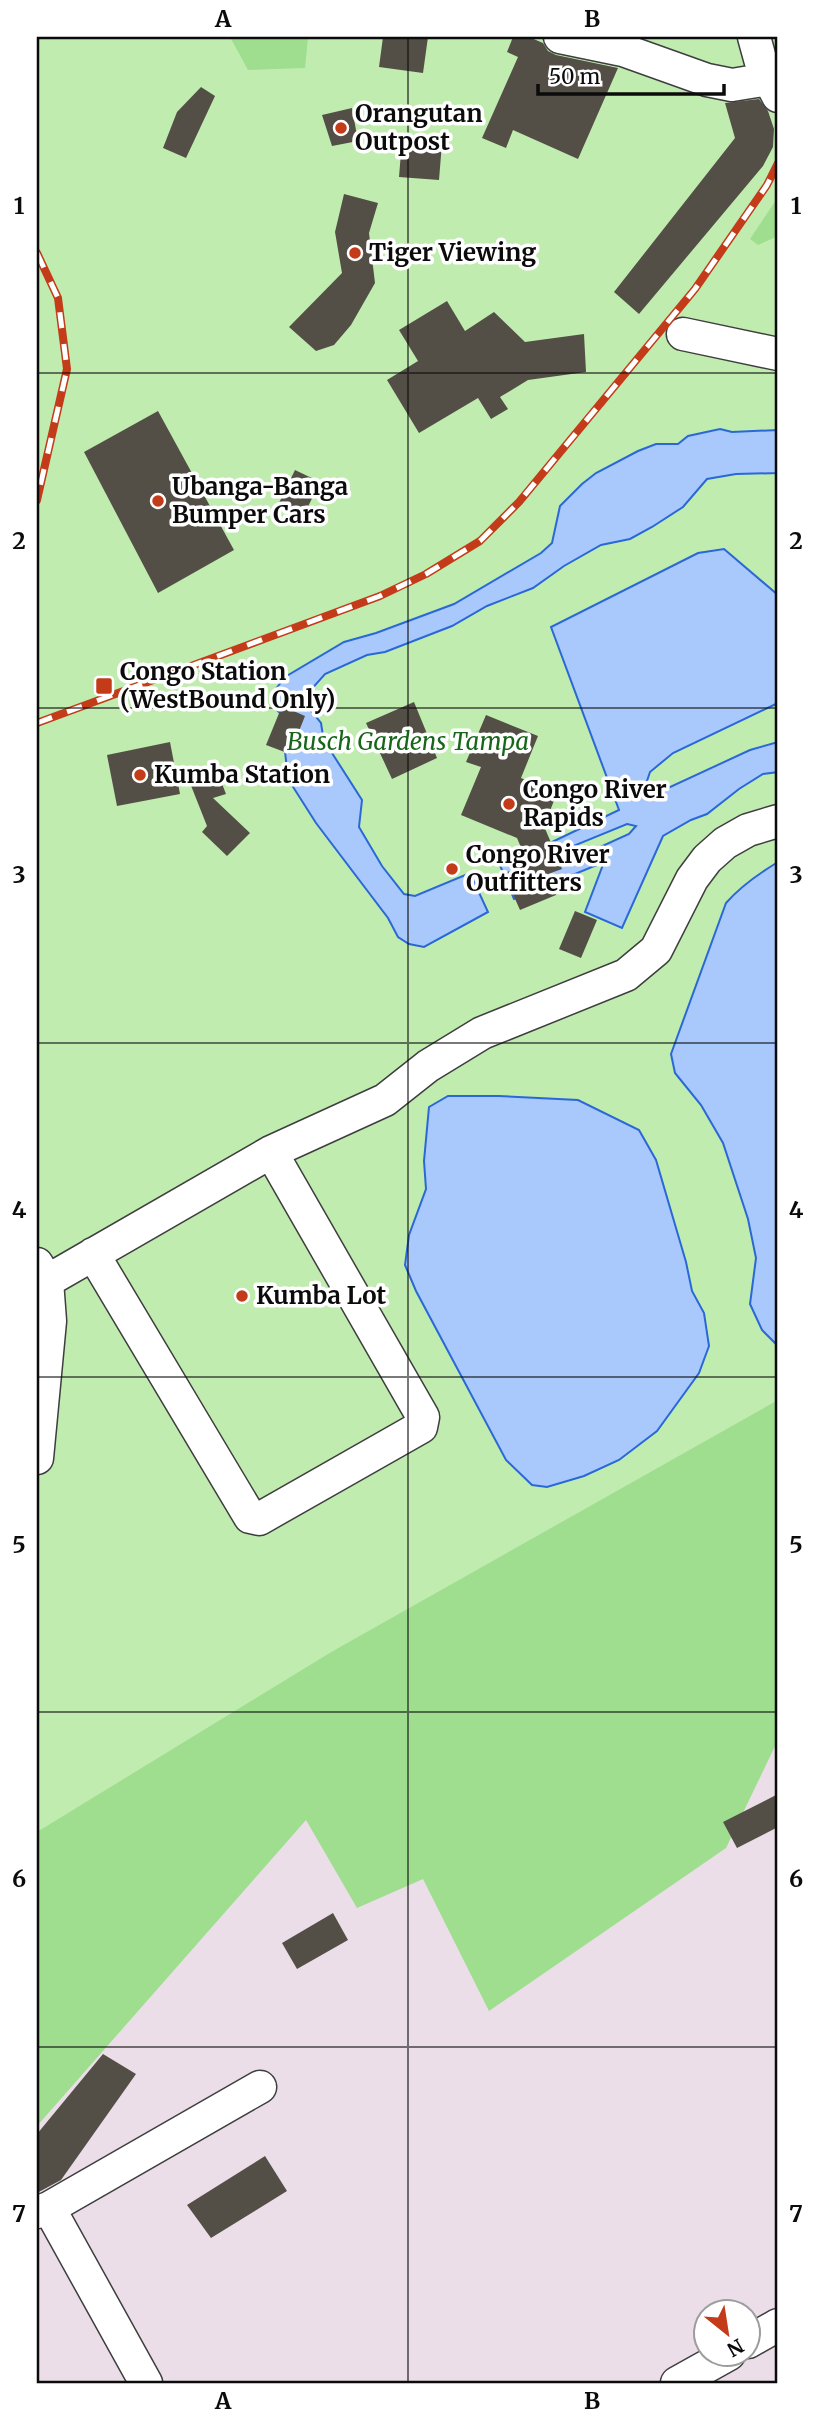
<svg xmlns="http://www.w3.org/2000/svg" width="815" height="2420" font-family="Merriweather,serif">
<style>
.industrial{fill:#ebdee9;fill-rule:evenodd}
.green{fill:#c0ecb0}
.forest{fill:#9ede8e}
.water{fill:#a9c8fb;stroke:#2a68d7;stroke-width:2;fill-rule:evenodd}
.building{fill:#544f46}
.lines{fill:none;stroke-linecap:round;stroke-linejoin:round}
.minor-casing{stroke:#3e3e3e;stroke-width:35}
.minor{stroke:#fff;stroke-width:32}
.rail-casing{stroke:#c43b19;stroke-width:8}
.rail{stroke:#fff;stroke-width:5;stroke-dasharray:16;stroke-linecap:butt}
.grid{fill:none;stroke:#0b0b0b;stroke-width:2;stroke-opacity:0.55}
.poi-dot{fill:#c43b19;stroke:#fff;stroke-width:2.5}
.labels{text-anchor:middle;stroke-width:7;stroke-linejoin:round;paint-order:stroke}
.poi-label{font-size:24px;font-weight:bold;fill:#0b0b0b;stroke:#fff;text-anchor:start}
.park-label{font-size:24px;font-style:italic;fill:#17661a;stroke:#fff}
.neatline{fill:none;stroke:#0b0b0b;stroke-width:2.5}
.grid-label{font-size:23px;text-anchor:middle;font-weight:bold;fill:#0b0b0b}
</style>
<rect width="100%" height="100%" fill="#feffe9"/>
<path class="industrial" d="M778,1448v935h-741v-447zM706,2312h42v42h-42z"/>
<path class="green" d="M37,37h741v1411l-741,488z"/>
<path class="forest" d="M230,37h78l-3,31 -57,2z
M778,197v39l-20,9 -8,-6z
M778,1400v340l-52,108 -237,163 -66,-132 -66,29 -51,-88 -269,306v-294l296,-181z"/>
<path class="water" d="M720,429l12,3 46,-2v43l-42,1 -29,5 -24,28 -31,20 -22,12 -29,6 -37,21 -31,22 -46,18 -35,20 -67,26 -18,3 -42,19 -17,19 1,15 12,15 2,13 9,17 30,47 -3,27 23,39 22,28 11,2 55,-23 18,39 -64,35 -15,-3 -11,-7 -10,-19 -72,-95 -28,-44 -7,-65 -9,-9v-11l13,-17 59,-35 32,-9 78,-29 87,-51 11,-10 8,-37 22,-22 14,-11 42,-22 18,-7h22l10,-8z
M724,549l54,46v108l-105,50 -23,19 -4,12 7,11 97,-45 28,-8v30l-15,2 -24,15 -32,25 -16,6 -28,16 -41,92 -37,-16 19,-50 -90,37 -15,-36 51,-20 69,-33 -68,-183 147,-74zM627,824l9,2 -7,8 -95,43 -29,-3z
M778,862v484l-16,-16 -12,-26 6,-46 -8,-39 -25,-76 -22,-38 -26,-32 -4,-19 55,-151c15,-17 32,-29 52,-41z
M448,1096h51l79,4 61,30 17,30 30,102 6,29 12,22 5,33 -10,27 -42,58 -38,29 -35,16 -37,11 -15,-2 -26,-25 -90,-169 -11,-26 4,-30 17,-46 -2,-28 5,-54z"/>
<path class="building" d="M383,37h45l-5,36 -44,-6z
M513,37h16l14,6 5,8 8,4 62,13 -40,91 -65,-29 -7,18 -24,-10 36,-81 -11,-5z
M201,87l14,9 -29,62 -23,-10 14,-36z
M759,99l9,12 6,18 -1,18 -10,19 -124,148 -25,-22 121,-154 -10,-35z
M352,108l6,33 -26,5 -10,-31z
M402,140l40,3 -3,37 -40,-3z
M344,194l34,9 -9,30 6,50 -24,42 -17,20 -18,6 -27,-24 53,-54 -7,-41z
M447,301l18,30 29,-19 31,30 59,-8 2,38 -58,8 -28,17 8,12 -17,10 -13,-21 -59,35 -32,-53 31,-19 -19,-31z
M158,411l76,139 -76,43 -74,-141z
M295,470l25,12 -18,37 -25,-12z
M414,702l23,56 -45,21 -26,-56z
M282,706l23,10 -15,38 -24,-9z
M486,715l52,21 -17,42 36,15 -13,33 18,43 -14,5 8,21 -36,15 -16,-36 24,-10 -11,-26 -56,-23 20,-48 -15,-5z
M170,742l10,52 -63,12 -10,-51z
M217,771l9,23 -13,4 37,35 -23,23 -25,-24 5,-6 -21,-53 8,7z
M575,911l22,9 -16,38 -22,-9z
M778,1794v33l-41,21 -14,-26z
M333,1913l15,27 -51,29 -15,-26z
M103,2054l33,20 -75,106 -24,13v-59z
M265,2156l22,35 -76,47 -24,-33z"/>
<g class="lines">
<g class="minor-casing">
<path id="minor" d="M560,37l63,13 84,30 25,5 37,-6
M754,37l8,29 16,30
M683,334l95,20
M93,1254l157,263 9,2 162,-92 2,-10 -152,-265
M37,1264l10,17 3,40 -13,137
M47,1281l224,-129 114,-52 43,-34 54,-33 144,-58 30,-25 36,-71 15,-20 18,-16 23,-13 30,-9
M49,2208l211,-121
M37,2212l12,-4 97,175
M748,2342l30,-17
M677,2383l52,-29"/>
</g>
<use href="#minor" class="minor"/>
<g class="rail-casing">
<path id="rail" d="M37,253l21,45 9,71 -30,131
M37,723l343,-127 46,-22 54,-33 39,-39 176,-213 72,-104 11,-22"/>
</g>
<use href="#rail" class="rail"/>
</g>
<path class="grid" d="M408,37v2346M37,373h741M37,708h741M37,1043h741M37,1377h741M37,1712h741M37,2047h741"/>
<g class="poi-dot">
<circle cx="341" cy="128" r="7"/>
<circle cx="355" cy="253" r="7"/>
<circle cx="158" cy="501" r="7"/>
<rect x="95" y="677" width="18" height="18" rx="3.5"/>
<circle cx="140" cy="775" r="7"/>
<circle cx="509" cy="804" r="7"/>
<circle cx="452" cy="869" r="7"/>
<circle cx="242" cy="1296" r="7"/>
</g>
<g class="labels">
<g class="poi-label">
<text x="355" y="122">Orangutan<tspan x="355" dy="28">Outpost</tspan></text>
<text x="369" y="261">Tiger Viewing</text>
<text x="172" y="495">Ubanga-Banga<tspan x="172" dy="28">Bumper Cars</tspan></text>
<text x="120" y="680">Congo Station<tspan x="120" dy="28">(WestBound Only)</tspan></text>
<text x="154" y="783">Kumba Station</text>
<text x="523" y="798">Congo River<tspan x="523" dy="28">Rapids</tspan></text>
<text x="466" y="863">Congo River<tspan x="466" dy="28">Outfitters</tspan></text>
<text x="256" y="1304">Kumba Lot</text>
</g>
<g class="park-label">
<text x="408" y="750">Busch Gardens Tampa</text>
</g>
</g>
<rect width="815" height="2420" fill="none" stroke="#ffffff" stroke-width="77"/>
<g transform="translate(727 2333) rotate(150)"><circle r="33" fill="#ffffff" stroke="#9d9d9d" stroke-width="2"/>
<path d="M0-5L12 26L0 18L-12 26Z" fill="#c43b19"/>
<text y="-10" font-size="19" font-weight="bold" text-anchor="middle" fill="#0b0b0b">N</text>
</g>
<path d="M538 84v10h186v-10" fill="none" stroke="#0b0b0b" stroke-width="3.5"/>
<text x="549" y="84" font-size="21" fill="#0b0b0b" stroke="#ffffff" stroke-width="5" paint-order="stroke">50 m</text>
<rect x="38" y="38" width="738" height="2344" class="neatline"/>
<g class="grid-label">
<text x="223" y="27">A</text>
<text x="592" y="27">B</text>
<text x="19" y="214">1</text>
<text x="796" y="214">1</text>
<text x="19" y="549">2</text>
<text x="796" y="549">2</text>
<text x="19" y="883">3</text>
<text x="796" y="883">3</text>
<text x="19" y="1218">4</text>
<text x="796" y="1218">4</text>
<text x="19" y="1553">5</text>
<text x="796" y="1553">5</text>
<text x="19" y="1887">6</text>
<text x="796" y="1887">6</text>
<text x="19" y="2222">7</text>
<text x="796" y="2222">7</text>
<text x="223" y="2409">A</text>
<text x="592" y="2409">B</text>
</g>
</svg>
